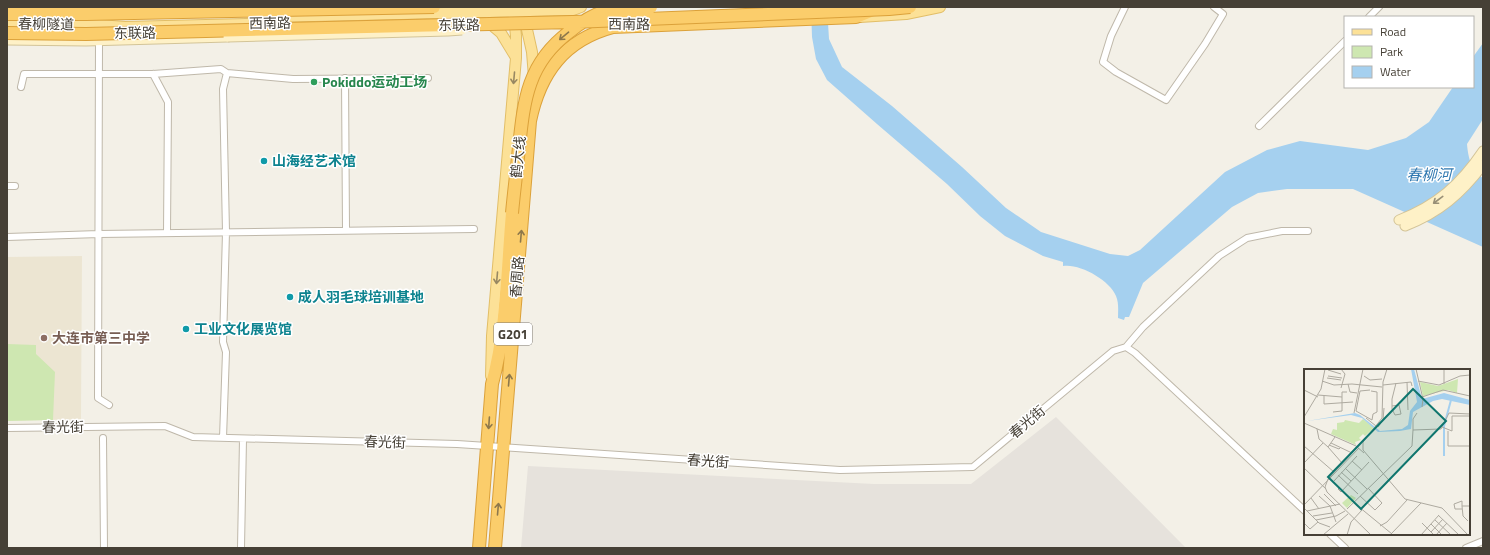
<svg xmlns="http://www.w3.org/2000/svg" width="1490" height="555" font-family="'Titillium Web','Noto Sans SC',sans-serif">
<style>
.industrial{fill:#e6e2dc}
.education{fill:#ece5d2}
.green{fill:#cee7b1}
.water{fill:#a5d0ef}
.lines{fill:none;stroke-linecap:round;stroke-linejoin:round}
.street-casing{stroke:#bfb8aa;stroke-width:8}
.secondary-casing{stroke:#d3c498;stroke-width:11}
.primary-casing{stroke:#e2be67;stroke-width:12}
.highway-casing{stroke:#dba13a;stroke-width:14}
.street{stroke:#fff;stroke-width:6}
.secondary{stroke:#fef1c7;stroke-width:9}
.primary{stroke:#fce197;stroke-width:10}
.highway{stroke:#fbcd6b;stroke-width:12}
.secondary-bridge-casing{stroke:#d3c498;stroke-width:11;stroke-linecap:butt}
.highway-bridge-casing{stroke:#dba13a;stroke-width:14;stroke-linecap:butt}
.secondary-bridge{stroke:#fef1c7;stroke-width:9}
.highway-bridge{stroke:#fbcd6b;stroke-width:12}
.oneway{stroke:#8e784b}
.oneway2{stroke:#988862}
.oneway3{stroke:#999077}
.leisure-dot{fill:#2e9e5b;stroke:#fff;stroke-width:1.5}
.culture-dot{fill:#0f9aa8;stroke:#fff;stroke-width:1.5}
.education-dot{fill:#8d6e63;stroke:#fff;stroke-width:1.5}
.labels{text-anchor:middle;stroke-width:3;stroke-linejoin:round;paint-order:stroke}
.shield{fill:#fff;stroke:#7e7972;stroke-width:1}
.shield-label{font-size:13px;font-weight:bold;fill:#464036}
.street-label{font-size:14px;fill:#464036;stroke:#fff}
.leisure-label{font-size:14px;font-weight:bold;fill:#27864d;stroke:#fff;text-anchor:start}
.culture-label{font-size:14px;font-weight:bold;fill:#0d838f;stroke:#fff;text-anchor:start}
.education-label{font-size:14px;font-weight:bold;fill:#785e54;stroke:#fff;text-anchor:start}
.water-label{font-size:15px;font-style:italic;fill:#3179b1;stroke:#fff}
.inset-river{fill:none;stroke:#a5d0ef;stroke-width:2}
.inset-road{fill:none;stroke:#aeaaa0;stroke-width:1}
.view{fill:#0f766e;fill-opacity:0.15;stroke:#0f766e;stroke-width:2}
.inset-edge{fill:none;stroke:#464036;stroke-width:2}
</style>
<rect width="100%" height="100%" fill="#f3f0e7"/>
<path class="industrial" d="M1056,417l130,131h-665l7,-82 346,18h97z"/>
<path class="education" d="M82,256l-1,163 -74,2v-164z"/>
<path class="green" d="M7,344l29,1v9l19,18 -2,48 -46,1z"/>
<path class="water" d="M811,7h16l2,32 13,28 50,39 70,61 44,41 35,24 69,22 18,2 12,-6 85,-78 42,-22 33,-9 68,9 38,-12 23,-16 24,-35h20v-30l10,-14v76l-16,25c1,12 4,28 16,34v69l-130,-58h-66l-29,4 -26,14 -89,76 -14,34h-4l-1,3 -6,-2c0,-7 1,-15 -2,-22 -6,-16 -37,-33 -53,-30v-4l-20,-6 -38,-20 -25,-20 -33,-32 -70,-60 -50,-44 -11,-21 -4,-22z"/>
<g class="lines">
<g class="street-casing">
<path id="street" d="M1125,7l-14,29 -8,26 13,10 50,28 39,-56 18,-30 -9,-7
M1369,17l10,-10
M99,41l-1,357 11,7
M153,74l15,28 -1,131
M345,78l1,152
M21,87l3,-13h129l68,-5 6,4 66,6 135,-1
M1259,126l86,-85
M7,186h8
M7,237l92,-3 375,-5
M1126,347l17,-20 76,-71 28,-18 35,-7h26
M7,428l158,-2 28,11 264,7 383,26 133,-3 140,-116 13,-4 9,6 170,158
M103,438l1,110
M223,438l3,-86 -3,-10 3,-110 -3,-143 4,-16
M1330,534l15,14
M241,548l2,-109
M1466,548l17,-7"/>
</g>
<g class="secondary-casing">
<path id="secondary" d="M7,7h108
M7,40l79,1 142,-4
M1399,220c38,-15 61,-35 84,-69
M1405,226c34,-13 56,-32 78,-61"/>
</g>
<g class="primary-casing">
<path id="primary" d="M524,16l8,36 2,25
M270,17l303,-7 8,-3
M860,17l46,-3 34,-7
M488,22l13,11 14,23
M7,23l79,1 39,3 157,-4
M491,376l1,-40 24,-278v-22l-2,-19"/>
</g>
<g class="highway-casing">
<path id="highway" d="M479,548l13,-164c15,-55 15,-114 20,-171
M495,548l35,-427c10,-48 34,-81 83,-94l243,-10 17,-7"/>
</g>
<use href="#street" class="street"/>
<use href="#secondary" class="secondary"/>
<use href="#primary" class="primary"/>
<use href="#highway" class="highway"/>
<g class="secondary-bridge-casing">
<path id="secondary-bridge" d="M228,37l220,-6 14,-1"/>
</g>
<g class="highway-bridge-casing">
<path id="highway-bridge" d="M7,14h79l348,-7
M7,33l79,1 487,-12 316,-13 21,-2
M512,213c2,-22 5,-44 7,-66 5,-48 9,-84 50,-115 11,-9 23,-17 37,-21 14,-4 30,-3 45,-4"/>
</g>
<use href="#secondary-bridge" class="secondary-bridge"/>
<use href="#highway-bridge" class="highway-bridge"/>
</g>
<defs><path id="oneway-shaft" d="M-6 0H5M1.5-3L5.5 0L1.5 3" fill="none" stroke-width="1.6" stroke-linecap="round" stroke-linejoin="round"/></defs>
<g class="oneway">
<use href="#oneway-shaft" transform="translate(564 36) rotate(140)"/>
<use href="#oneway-shaft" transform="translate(521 236) rotate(-85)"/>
<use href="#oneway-shaft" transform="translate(509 380) rotate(-85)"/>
<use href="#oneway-shaft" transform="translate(489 423) rotate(94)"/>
<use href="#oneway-shaft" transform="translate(498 509) rotate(-85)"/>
</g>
<g class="oneway2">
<use href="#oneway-shaft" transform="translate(514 78) rotate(95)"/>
<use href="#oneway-shaft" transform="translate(497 278) rotate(95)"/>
</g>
<use class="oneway3" href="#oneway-shaft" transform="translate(1438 200) rotate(143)"/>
<circle class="leisure-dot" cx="314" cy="82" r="4"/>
<g class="culture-dot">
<circle cx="264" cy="161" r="4"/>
<circle cx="290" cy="297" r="4"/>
<circle cx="186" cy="329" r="4"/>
</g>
<circle class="education-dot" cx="44" cy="338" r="4"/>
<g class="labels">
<rect class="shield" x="494" y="323" width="38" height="22" rx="3"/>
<g class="shield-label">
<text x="513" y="339">G201</text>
</g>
<g class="street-label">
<text transform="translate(270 23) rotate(-1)" y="5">西南路</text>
<text transform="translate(46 24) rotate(1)" y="5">春柳隧道</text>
<text transform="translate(629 24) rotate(1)" y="5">西南路</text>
<text transform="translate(459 25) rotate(-1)" y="5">东联路</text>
<text transform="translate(135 33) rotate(-1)" y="5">东联路</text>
<text transform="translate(518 157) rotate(-84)" y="5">鹤大线</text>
<text transform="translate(517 277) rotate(-85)" y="5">香周路</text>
<text transform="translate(1027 422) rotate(-40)" y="5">春光街</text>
<text transform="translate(63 427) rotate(-1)" y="5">春光街</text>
<text transform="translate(385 442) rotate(2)" y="5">春光街</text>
<text transform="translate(708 461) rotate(4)" y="5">春光街</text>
</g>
<g class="leisure-label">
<text x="322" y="87">Pokiddo运动工场</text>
</g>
<g class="culture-label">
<text x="272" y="166">山海经艺术馆</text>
<text x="298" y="302">成人羽毛球培训基地</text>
<text x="194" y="334">工业文化展览馆</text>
</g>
<g class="education-label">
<text x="52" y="343">大连市第三中学</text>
</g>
<g class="water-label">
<text x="1429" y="180">春柳河</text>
</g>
</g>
<g transform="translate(1304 369)">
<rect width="166" height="166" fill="#f3f0e7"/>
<path d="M154,10l-1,14 -9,-3 -25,6 -3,-14 18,4zM59,50l11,9 -9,8 -2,-2 -4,4 2,2 -6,2 1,3 -25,-11 2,-5 4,1v-7l7,-1 1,-2 14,3zM47,126l5,3 -9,10 -5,-5z" fill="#cee7b1"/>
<path d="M107,0h3l8,30 22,-6 26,7v5l-28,-6 -9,2 -20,11 -2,17 -11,2 -22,1 -16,-14 -11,-3 -44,6 48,-8 5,2 20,16 22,-2 6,-4 2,-14 7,-9z" fill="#a5d0ef"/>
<path class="inset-river" d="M140,87v-30l7,-26"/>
<path class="inset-road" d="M37,0l4,5 -4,14M83,0l-4,13 -1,36 -19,24v8l42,49 37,9 26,27M112,0l7,30 -1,8M24,1l13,4M24,7l14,2M60,7l6,4 12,-1M23,9l14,2M18,12l12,4 18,-1 30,3M114,12l21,4 21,-9 10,-1M103,13l1,28M44,15l2,8 7,1M140,15v-15M79,16l28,-3 1,4M0,21l14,7M66,21l-10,1 -4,20 16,9 1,-6 4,-2v-20l-6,-1M14,26l24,2M20,27v8l29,-2M118,28l21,-7 27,6M88,37l7,-1 2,9 -6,1 -3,-6v-10l4,-16M29,43l9,-1v-19h5M50,44l9,-44M0,48l17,-28 4,-20M62,49l10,8M0,54l52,23 8,7M74,58l5,-7 1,-12M138,58l10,4v-15h18M13,60l2,10 9,8M109,61v-11l4,-6M144,62v15h22M31,68l-7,10 14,16M58,73l-34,37 -3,8 2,5 44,43M27,74l21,10M25,76l10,4 2,-2M0,77l30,26M48,92l10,9M0,94l19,-20M0,99l22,21M41,99l22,21M37,103l10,9M34,106l20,19M30,112l23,-25M36,118l-2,2 3,3 28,-30M20,125l12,12M15,127l11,10 6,16M56,127l15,14 7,-7 -14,-15M7,129l8,11M49,133l39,32M0,136l55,-57M158,137v-5l-8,3 1,5h7M0,139l15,15 11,4M43,140l65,-63 1,-16 28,-1 8,-16 21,1M3,142l33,-7M134,146l21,20M9,147l19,-3M12,151l20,-4 9,-5M131,151l16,15M164,152l-5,-5 -1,-10h8M0,154l6,6 8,-7M118,154l12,12M127,155l11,11M76,157l7,-4 20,-22M127,163l12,-13M87,165l30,-31M19,166l25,-21M43,166l4,-13 11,-12M117,166l18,-20M132,166l11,-12"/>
<path class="view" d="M109,20l33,32 -85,88 -33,-32z"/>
<rect width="166" height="166" class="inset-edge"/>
</g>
<rect width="1490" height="555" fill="none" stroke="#464036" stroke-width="16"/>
<rect x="1344" y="16" width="130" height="72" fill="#ffffff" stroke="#b5b3af"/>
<rect x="1352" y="29" width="20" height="6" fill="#fce197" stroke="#b5b3af"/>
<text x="1380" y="36" font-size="12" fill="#464036">Road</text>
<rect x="1352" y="46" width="20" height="12" fill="#cee7b1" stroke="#b5b3af"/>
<text x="1380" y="56" font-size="12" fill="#464036">Park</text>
<rect x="1352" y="66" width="20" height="12" fill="#a5d0ef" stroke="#b5b3af"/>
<text x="1380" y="76" font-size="12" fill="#464036">Water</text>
</svg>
